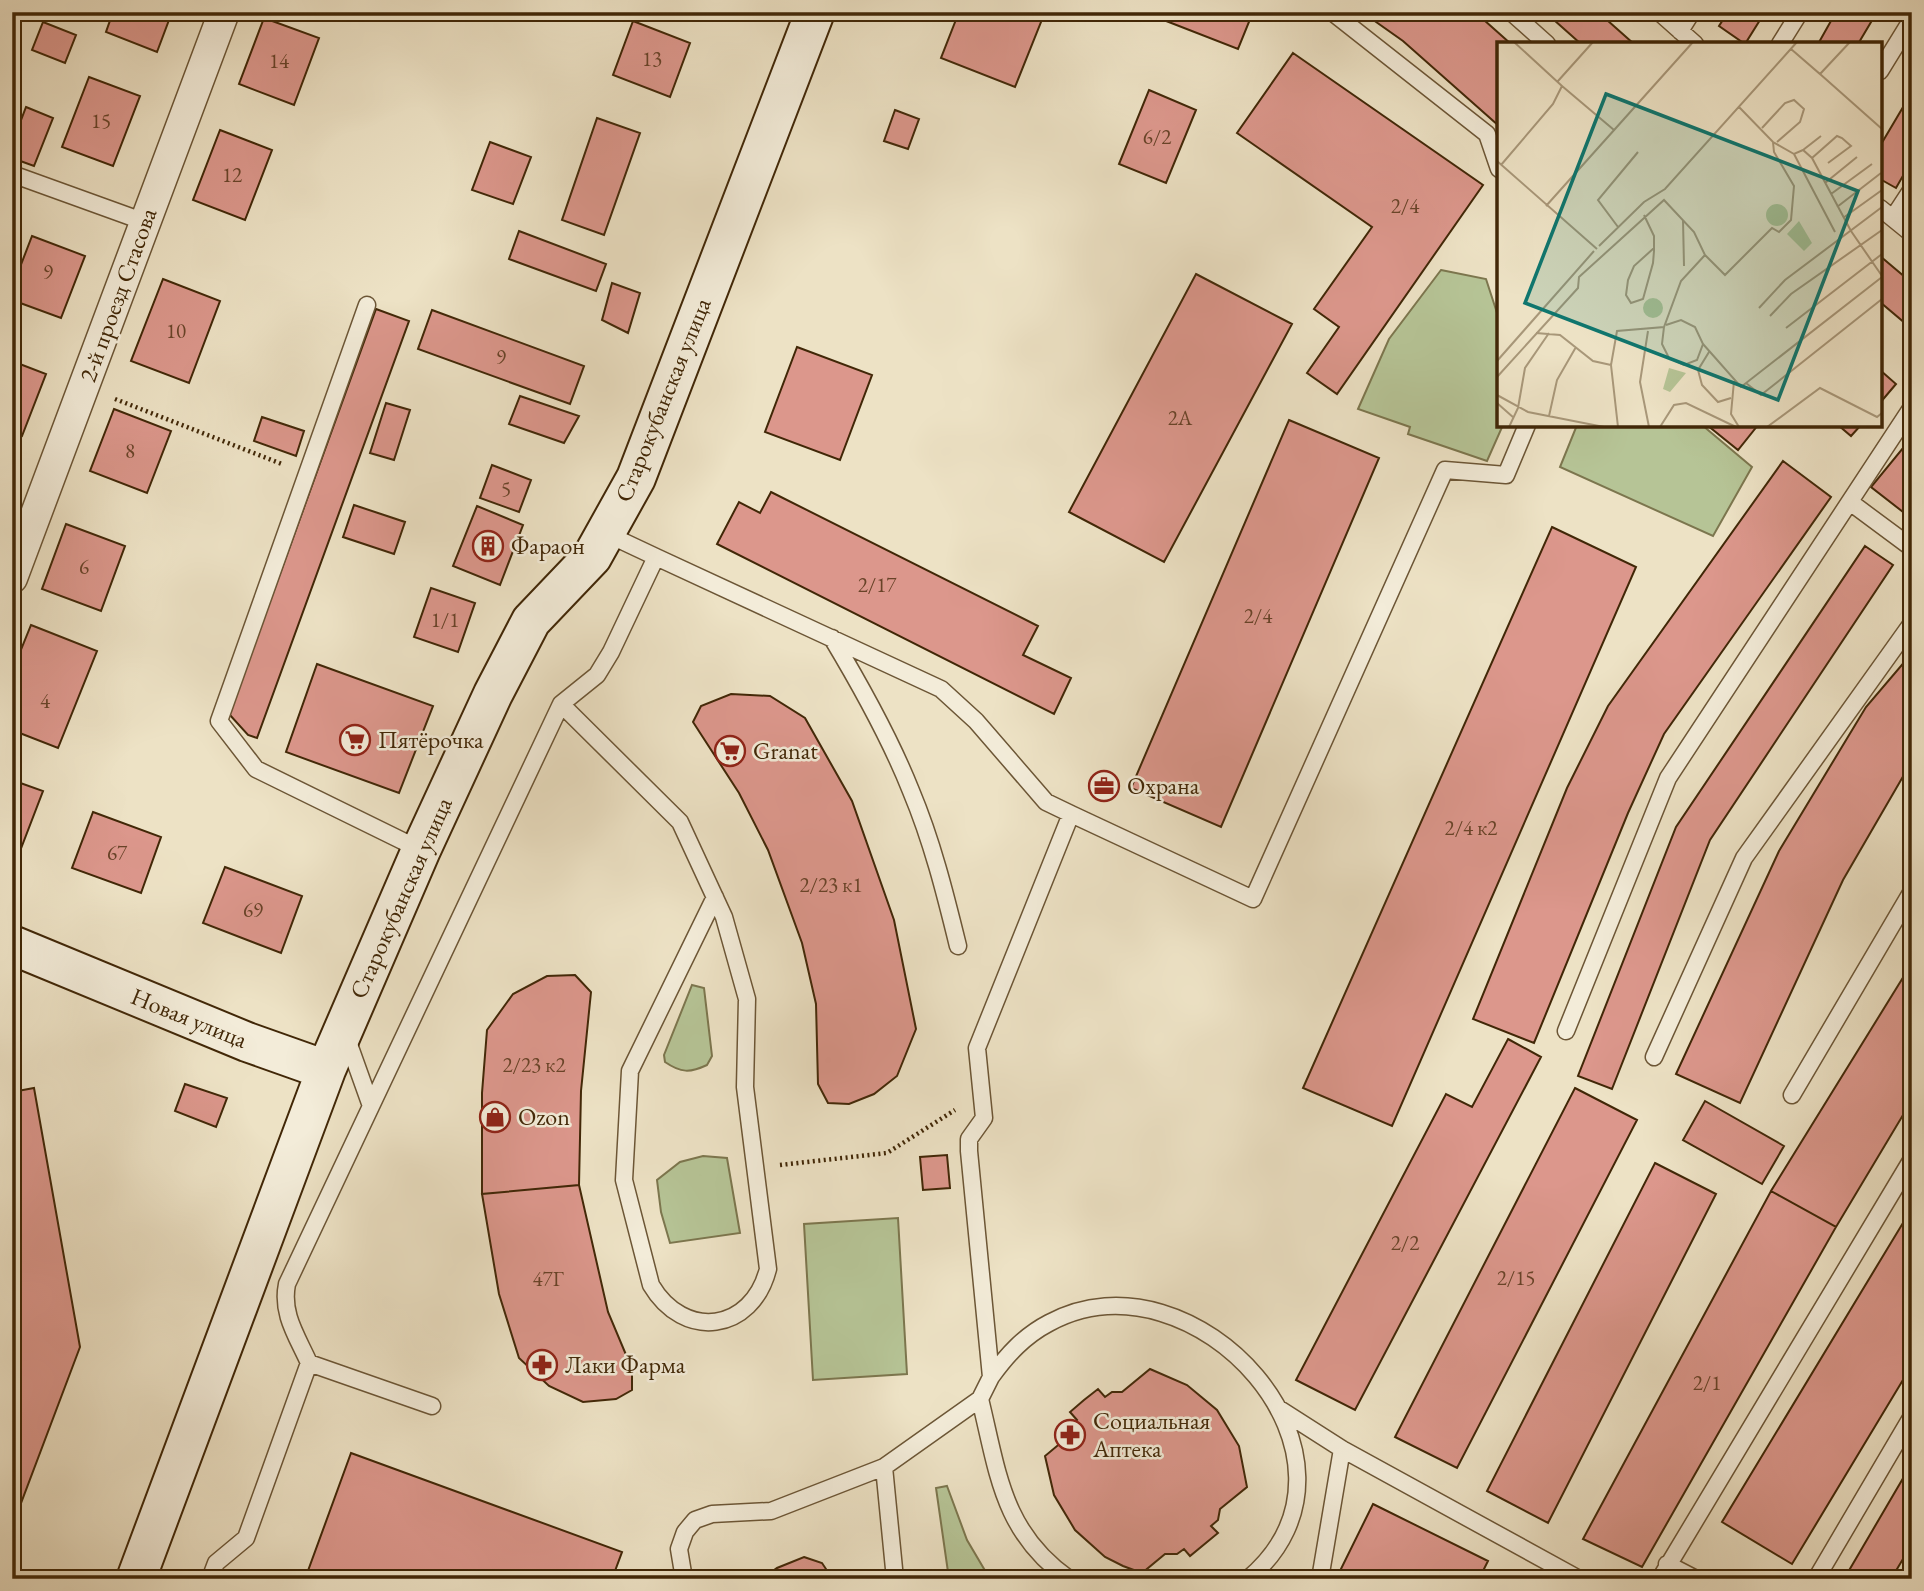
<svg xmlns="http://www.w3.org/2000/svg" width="1924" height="1591" font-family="'EB Garamond',serif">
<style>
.green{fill:#b6c496;stroke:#7c764e;stroke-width:2}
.building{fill:#dc978c;stroke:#412707;stroke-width:2}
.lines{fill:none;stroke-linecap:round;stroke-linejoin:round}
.lane-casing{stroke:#6c5636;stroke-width:19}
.street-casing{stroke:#6c5636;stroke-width:33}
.secondary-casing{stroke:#412707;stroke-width:42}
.path{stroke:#412707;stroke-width:4.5;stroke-dasharray:2 3.5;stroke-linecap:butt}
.lane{stroke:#f3ecd9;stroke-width:16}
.street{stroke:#f3ecd9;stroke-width:30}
.secondary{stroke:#f3ecd9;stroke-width:38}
.labels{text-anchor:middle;stroke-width:5;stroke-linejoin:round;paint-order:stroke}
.number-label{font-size:21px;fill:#684328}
.street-label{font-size:24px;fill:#412707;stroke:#f3ecd9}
.poi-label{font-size:24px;fill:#412707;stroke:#f3ecd9;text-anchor:start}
.inset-road{fill:none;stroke:#a89779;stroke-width:2}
.view{fill:#0f766e;fill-opacity:0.15;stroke:#0f766e;stroke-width:3.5}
.inset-edge{fill:none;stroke:#412707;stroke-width:3.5}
</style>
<rect width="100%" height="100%" fill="#ede2c5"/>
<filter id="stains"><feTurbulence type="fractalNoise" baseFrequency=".00286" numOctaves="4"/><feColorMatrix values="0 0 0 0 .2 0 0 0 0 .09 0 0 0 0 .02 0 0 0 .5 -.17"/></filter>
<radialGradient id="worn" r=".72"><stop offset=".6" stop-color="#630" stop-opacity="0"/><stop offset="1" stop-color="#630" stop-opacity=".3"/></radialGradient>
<path class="green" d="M1441,270l45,9 13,40v106h4l-16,36 -79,-27 2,-7 -52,-18 31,-70z
M1577,425h125l50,42 -39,69 -153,-69z
M692,985l12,3 8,68 -5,9c-17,8 -26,8 -42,-3l-1,-7z
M703,1156l24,2 13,75 -70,10 -9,-31 -4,-32 23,-18z
M898,1218l9,156 -94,6 -9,-156z
M947,1486l20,54 23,39h-41l-13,-91z"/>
<path class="building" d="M113,12h59l-15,40 -51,-20z
M959,12h86l-30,75 -74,-29z
M1143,12h110l-15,37z
M1362,12h113l36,32h-12v82l-96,-85z
M1545,12h53l36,32h-53z
M1728,12h37l-20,32 -26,-18z
M1836,12h41l-19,32h-40z
M264,18l55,20 -25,67 -55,-21z
M633,21l57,22 -20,54 -57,-22z
M43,22l33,13 -11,28 -33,-13z
M1293,53l190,132 -146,209 -30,-21 32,-46 -25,-18 58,-82 -135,-94z
M89,77l51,19 -27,70 -51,-19z
M1149,90l47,20 -30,73 -47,-19z
M1912,92v68l-16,28 -16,-9v-33z
M12,97l8,3 -8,20z
M26,107l27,11 -19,48 -22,-8v-14z
M895,110l24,9 -11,30 -24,-8z
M597,118l43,15 -36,102 -42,-15z
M220,130l52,20 -27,70 -52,-20z
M490,142l41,15 -18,47 -41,-14z
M519,231l87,33 -10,27 -87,-32z
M32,236l53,20 -24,62 -49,-18v-12z
M1880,256l32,27v46l-32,-27z
M1196,274l96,50 -128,238 -95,-50z
M163,279l57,22 -31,82 -58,-22z
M612,283l28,10 -12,40 -26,-13z
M376,309l33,12 -152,417 -9,-3 -19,-21z
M432,310l152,56 -14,38 -152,-55z
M797,347l75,28 -32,85 -75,-28z
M12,361l34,13 -24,62 -10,-4z
M1880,370l16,14 -16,19z
M520,396l59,20 -15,27 -55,-19z
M386,403l24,7 -16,50 -24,-7z
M114,409l57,22 -24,62 -57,-22z
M262,417l42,14 -8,25 -42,-15z
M1289,420l90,38 -158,369 -90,-39z
M1707,425h51l-20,25z
M1838,425h23l-10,11z
M1912,437v82l-41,-32z
M1783,461l48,36 -167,237 -36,79 -94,230 -61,-24 94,-231 41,-82z
M492,465l39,15 -12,32 -39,-14z
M771,492l267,134 -15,29 48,23 -17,36 -337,-170 22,-42 21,11z
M354,505l51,17 -11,32 -51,-17z
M477,506l46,19 -23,60 -47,-19z
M66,524l59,22 -24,65 -59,-22z
M1552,527l84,40 -244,559 -89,-38z
M1865,546l28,19 -183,275 -98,249 -34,-13 98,-249z
M431,588l44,15 -17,49 -44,-15z
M31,625l66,26 -39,97 -46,-18v-58z
M1912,653v108l-69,119 -103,223 -64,-29 103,-223 87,-144z
M317,664l116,42 -34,87 -113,-41z
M731,694l39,2 35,22 47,83 42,119 22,109 -19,47 -23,18 -25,10 -21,-1 -10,-19 -2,-80 -14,-61 -34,-93 -29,-57 -46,-71 8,-16z
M1101,777l13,5 -6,13 -13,-6z
M12,780l31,11 -31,81z
M93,812l68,25 -20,56 -69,-25z
M225,867l77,29 -21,57 -78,-30z
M1912,963v137l-76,127 -65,-36z
M575,975l16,17 -10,99 -2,94 -97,9v-101l5,-63 26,-36 34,-18z
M1508,1039l33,18 -186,353 -59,-30 150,-286 26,13z
M185,1084l42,14 -11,29 -41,-16z
M34,1088l46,259 -68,180v-435z
M1575,1088l62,32 -180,348 -62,-31z
M1705,1101l79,45 -22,38 -79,-44z
M947,1155l3,33 -27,2 -3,-33z
M1655,1163l61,31 -168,329 -61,-32z
M579,1185l29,127 24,57v21l-16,9 -33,3 -34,-16 -30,-28 -20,-64 -17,-100z
M1771,1191l65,36 -194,340 -59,-28z
M1912,1208v157l-120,199 -70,-42z
M1150,1369l37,16 30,25 22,36 8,41 -27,22 -2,11 -7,6 7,7 -28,23 -6,-7 -7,5h-12l-23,19 -19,-7 -18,-9 -30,-27 -21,-35 -9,-39 24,-20 2,-11 6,-5 -7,-8 14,-12 14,-11 7,8 7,-5h10z
M351,1453l271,99 -10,27h-307z
M1912,1463v81l-21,35h-47z
M1373,1504l115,57 -9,18h-143z
M804,1557l18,6 6,9 1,7h-67l15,-11z"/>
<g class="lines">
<g class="lane-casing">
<path id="lane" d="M1332,12l155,122 12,35
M1511,12l36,32
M1659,12l36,32
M1680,31l12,-19
M1780,44l20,-32
M1880,71l32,-52
M12,174l133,48
M1880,208l32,26
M1893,218l19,-29
M367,305l-148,416 37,48 165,81
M1850,502l62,46
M605,533l51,24
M832,638c30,50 58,100 79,153 21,50 34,102 47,155
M561,704l119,118 44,95 23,82 -2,88 23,182c-16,63 -84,72 -117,16l-27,-105 6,-109 85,-174
M1071,814l182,85 192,-429 61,5 21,-50
M1566,1031l102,-253 244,-371
M346,1036l25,70
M1654,1057l90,-199 168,-235
M1792,1095l120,-204
M309,1363l123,43
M991,1377c16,-22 33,-41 58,-54 145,-79 341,136 199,256
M980,1399c18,73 22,133 89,180
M1281,1410l61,39 237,130
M884,1467l11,112
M1667,1564l29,15
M210,1579l6,-16 30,-25 63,-175c-12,-27 -28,-49 -22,-79l274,-580 36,-29 14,-23 45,-95 285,132 35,32 70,81 25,12 -94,234 7,70 -15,21v12l22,226 -11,22 -96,68 -113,44 -59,3 -17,6 -10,12 -6,17 5,30
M1320,1579l22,-130
M1660,1579l252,-420
M1816,1579l96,-163"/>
</g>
<g class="street-casing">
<path id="street" d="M12,578l212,-566"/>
</g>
<g class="secondary-casing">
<path id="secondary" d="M12,945l235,97 79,28 95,-220 72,-156 38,-73 61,-64 44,-79 179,-466
M136,1579l190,-509"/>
</g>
<path class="path" d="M115,399l167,65
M780,1165l107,-12 68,-43"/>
<use href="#lane" class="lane"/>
<use href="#street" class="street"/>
<use href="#secondary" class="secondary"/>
</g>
<defs>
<g id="building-ring" transform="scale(1.575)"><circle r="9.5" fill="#f3ecd9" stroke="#8f2418" stroke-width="1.5"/><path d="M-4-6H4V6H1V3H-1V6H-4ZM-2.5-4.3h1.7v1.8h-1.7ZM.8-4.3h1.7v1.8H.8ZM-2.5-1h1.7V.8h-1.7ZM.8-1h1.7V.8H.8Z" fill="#8f2418"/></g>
<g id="supermarket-ring" transform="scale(1.575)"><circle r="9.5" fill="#f3ecd9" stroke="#8f2418" stroke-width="1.5"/><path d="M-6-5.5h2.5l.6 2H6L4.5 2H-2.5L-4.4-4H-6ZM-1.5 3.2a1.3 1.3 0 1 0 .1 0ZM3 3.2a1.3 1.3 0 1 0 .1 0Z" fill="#8f2418"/></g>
<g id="office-ring" transform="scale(1.575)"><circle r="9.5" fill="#f3ecd9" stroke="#8f2418" stroke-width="1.5"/><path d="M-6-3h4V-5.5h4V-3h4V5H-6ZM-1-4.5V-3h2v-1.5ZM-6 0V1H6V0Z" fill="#8f2418"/></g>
<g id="shop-ring" transform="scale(1.575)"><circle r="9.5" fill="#f3ecd9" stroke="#8f2418" stroke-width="1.5"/><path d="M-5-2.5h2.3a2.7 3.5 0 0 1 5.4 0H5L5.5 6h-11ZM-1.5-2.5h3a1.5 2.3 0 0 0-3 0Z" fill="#8f2418"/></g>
<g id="pharmacy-ring" transform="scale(1.575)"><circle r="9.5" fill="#f3ecd9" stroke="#8f2418" stroke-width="1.5"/><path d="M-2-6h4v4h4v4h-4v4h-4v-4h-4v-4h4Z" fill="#8f2418"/></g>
</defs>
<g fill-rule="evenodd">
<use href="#building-ring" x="488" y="546"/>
<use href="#supermarket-ring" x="355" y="740"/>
<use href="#supermarket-ring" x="730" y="751"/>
<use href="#office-ring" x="1104" y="786"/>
<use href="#shop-ring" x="495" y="1117"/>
<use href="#pharmacy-ring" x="542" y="1365"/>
<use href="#pharmacy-ring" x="1070" y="1435"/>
</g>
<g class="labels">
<g class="number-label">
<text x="652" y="66">13</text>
<text x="279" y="68">14</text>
<text x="101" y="128">15</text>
<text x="1157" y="144">6/2</text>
<text x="232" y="182">12</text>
<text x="1405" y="213">2/4</text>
<text x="48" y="279">9</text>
<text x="176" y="338">10</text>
<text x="501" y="364">9</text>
<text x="1180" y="425">2А</text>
<text x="130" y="458">8</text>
<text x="506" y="496">5</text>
<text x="84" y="574">6</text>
<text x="877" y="592">2/17</text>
<text x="1258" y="623">2/4</text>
<text x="445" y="627">1/1</text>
<text x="45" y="708">4</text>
<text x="1471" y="835">2/4 к2</text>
<text x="117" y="860">67</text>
<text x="831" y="892">2/23 к1</text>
<text x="253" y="917">69</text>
<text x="534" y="1072">2/23 к2</text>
<text x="1405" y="1250">2/2</text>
<text x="1516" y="1285">2/15</text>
<text x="548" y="1286">47Г</text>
<text x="1707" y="1390">2/1</text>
</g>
<g class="street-label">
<text transform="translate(118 295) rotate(-70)" y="8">2-й проезд Стасова</text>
<text transform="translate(663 400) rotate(-68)" y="8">Старокубанская улица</text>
<text transform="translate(401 898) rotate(-66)" y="8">Старокубанская улица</text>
<text transform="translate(189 1018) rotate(22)" y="8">Новая улица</text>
</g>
<g class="poi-label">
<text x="511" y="554">Фараон</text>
<text x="378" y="748">Пятёрочка</text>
<text x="753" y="759">Granat</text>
<text x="1127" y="794">Охрана</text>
<text x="518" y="1125">Ozon</text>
<text x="565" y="1373">Лаки Фарма</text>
<text x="1093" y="1429">Социальная<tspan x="1093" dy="28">Аптека</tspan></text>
</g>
</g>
<g transform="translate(1497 42)">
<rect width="385" height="385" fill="#ede2c5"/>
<path d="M269 173a11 11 0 1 1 22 0a11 11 0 1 1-22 0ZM302,179l13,22 -8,8 -17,-17zM146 266a10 10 0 1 1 20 0a10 10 0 1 1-20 0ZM172,326l17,5 -16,19 -7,-3z" fill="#b6c496"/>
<path class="inset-road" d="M294,7l29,25 30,-32M323,32l62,55M61,39l35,-39M65,44l52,44M242,65l34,35 21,12 9,-4 9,8 39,73 31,45M265,86l23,-25 9,-3 10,9 -4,13 -23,20M306,108l18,-14M297,112l41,78M315,116l25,-22 5,2 9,8 -23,17M0,119l100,88M4,123l52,-61 9,-18 -48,-44M328,141l32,-26M334,152l41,-30M49,164l147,-164M340,165l44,-34M147,173l10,21v15l-1,12 -10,36 -12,4 -5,-8 2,-15 6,-14 20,-18M346,176l39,-28M186,178l1,46M121,185l-20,-27 40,-48M102,204l45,-44 21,-13 132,-147M208,213l20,20 47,-47 7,4 12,-12 3,-34 -20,-34 -1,-10M262,266l26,-28 97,-73M273,274l21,-22 91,-64M167,285l-2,17 7,14 15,7 13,-5 6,-16 -8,-17 -14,-7 -15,5M289,286l96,-74M151,289l-8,51 9,45M39,291l24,2 33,26 18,4M206,302l38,43 141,-110M212,310l-11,18 4,15 16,17 13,-4M0,319l97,-110M0,335l81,-89 1,-11 85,-77 30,32 11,23 -24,26 -17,46 -47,4 -6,34 7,62M237,339l-3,33 8,13M249,341l15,12 121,-96M0,353l31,17 76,15M0,361l17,15M52,374l8,-36 19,-33M12,385l9,-19 7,-40 24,-35M163,385l14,-22 12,-2 50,24M270,385l53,-39 57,29 5,-4"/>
<path class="view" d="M109,52l252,97 -80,209 -253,-97z"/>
<rect width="385" height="385" class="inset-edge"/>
</g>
<rect width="1924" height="1591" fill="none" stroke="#ede2c5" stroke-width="42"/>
<rect x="14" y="14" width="1896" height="1563" fill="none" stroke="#412707" stroke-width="3.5"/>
<rect x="21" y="21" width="1882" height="1549" fill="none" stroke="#412707" stroke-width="2"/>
<rect width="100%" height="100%" filter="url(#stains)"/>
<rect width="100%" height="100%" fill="url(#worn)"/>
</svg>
